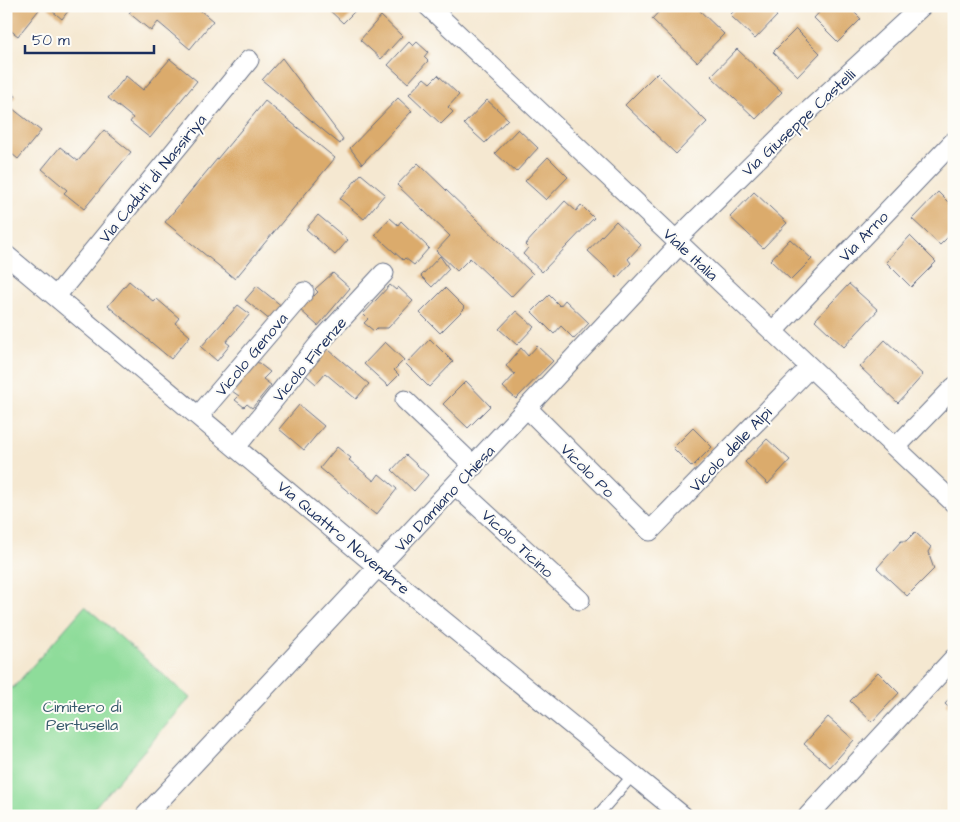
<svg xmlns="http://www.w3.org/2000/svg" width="960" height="822" font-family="'Architects Daughter',sans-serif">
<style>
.green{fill:#8edc9a;stroke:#54867c}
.building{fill:#dbab6c}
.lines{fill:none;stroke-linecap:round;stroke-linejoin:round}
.service-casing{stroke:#677086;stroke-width:12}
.minor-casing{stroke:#677086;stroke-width:21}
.service{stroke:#fff;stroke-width:10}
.minor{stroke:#fff;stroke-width:19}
.labels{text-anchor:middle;stroke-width:4;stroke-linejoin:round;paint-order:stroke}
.street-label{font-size:16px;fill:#1b2f5e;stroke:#fdfcf7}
.park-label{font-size:16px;fill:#385a6d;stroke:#fdfcf7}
</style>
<rect width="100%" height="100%" fill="#fdfcf7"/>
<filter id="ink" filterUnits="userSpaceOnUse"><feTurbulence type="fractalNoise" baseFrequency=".02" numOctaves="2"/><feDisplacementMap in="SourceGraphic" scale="10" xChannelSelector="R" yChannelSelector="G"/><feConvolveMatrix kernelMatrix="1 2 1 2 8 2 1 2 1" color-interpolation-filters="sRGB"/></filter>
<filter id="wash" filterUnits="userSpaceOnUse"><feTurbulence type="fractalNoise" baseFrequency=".0096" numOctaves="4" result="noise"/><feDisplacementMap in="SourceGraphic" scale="20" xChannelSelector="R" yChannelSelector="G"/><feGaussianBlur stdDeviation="1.12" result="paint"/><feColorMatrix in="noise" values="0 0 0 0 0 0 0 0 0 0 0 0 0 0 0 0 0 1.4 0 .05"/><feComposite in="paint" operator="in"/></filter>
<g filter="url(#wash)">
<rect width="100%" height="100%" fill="#f5e8d1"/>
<path class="green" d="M85,606l105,92 -103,118h-81v-133l7,5z"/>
<g id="blocks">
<path class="building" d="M6,6h36l-24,30 -12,-9z
M46,6h26l-10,13z
M135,6h60l18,15 -23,28 -32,-27 -7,9 -22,-18z
M325,6h35l-17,17z
M664,6h31l29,28 -27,28 -45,-43z
M739,6h28l10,10 -22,23 -25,-24z
M825,6h23l13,13 -23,23 -24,-24z
M381,16l21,20 -21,23 -21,-19z
M796,29l24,24 -22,23 -25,-24z
M409,42l4,4 4,-4 11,10 -4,5 4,4 -20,22 -20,-18z
M737,49l45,43 -26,27 -45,-43z
M282,58l61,81 -3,5 -78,-64z
M170,59l27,22 -47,57 -20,-16 3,-4 -25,-20 18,-22 17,14z
M657,73l50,49 -31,32 -51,-49z
M438,75l21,20 -11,12 5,5 -12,12 -32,-30 15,-16 6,5z
M6,88l10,8 -8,9 33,26 -23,28 -12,-10z
M398,98l14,13 -50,53 -12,-16z
M487,100l21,19 -23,24 -21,-19z
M265,101l70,57 -100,121 -70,-57z
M518,129l20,19 -22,24 -21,-19z
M104,130l27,22 -47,57 -20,-16 3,-3 -25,-21 18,-22 18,14z
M548,157l20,20 -22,23 -21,-19z
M418,163l115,111 -22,23 -41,-39 -13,13 -21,-20 14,-15 -53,-51z
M361,174l24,20 -21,25 -24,-20z
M754,192l33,31 -24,25 -33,-31z
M938,192l16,16v23l-14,14 -28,-26z
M565,201l11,10 5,-6 13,13 -52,54 -19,-18 5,-6 -3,-3z
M318,215l30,25 -13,15 -29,-26z
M390,218l8,7 3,-4 28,27 -15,17 -9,-7 -2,2 -28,-25z
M616,221l25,24 -13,14 3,4 -14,15 -29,-27z
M910,236l26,26 -25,25 -25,-25z
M790,239l22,20 -21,21 -21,-20z
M440,256l9,13 -17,18 -11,-11z
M333,273l17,15 -32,38 -20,-18 12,-15 4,3 4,-4 -3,-3z
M129,281l25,21 3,-3 22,19 -4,5 15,13 -19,23 -63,-53z
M849,284l29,26 -34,37 -29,-27z
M390,285l6,5 2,-3 15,14 -25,27h-11l-3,3 -10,-8 4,-4 -5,-5z
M257,286l26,21 -12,14 -26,-21z
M445,288l20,20 -25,25 -20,-20z
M549,295l11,11 5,-6 24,23 -15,16 -13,-13 -7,8 -22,-22z
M238,305l12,9 -24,28 4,3 -13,16 -16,-14z
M516,311l18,16 -17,18 -18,-16z
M430,339l23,23 -24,25 -23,-23z
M885,340l38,35 -25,28 -38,-36z
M385,342l19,18 -10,10 5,5 -11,11 -24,-22z
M323,345l46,39 -13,15 -31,-26 -9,11 -15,-13z
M537,346l16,15 -37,38 -13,-12 12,-13 -9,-8 15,-18 7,8z
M256,361l14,11 -7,7 8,6 -19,23 -5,-4 -3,3 -9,-7 4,-4 -7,-5z
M466,381l24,25 -22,22 -25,-24z
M299,405l25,21 -20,24 -25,-21z
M693,428l19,19 -20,20 -19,-19z
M767,439l23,21 -22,24 -23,-22z
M337,447l14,11 -2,2 25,21 5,-7 18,15 -21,26 -56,-47z
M406,455l22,20 -14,16 -22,-21z
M915,532l16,15 -3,5 6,17 -27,27 -30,-28 24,-27h5z
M878,672l21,21 -27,29 -22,-21z
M954,694v18l-9,-8z
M828,717l26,23 -24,27 -26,-23z"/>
</g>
</g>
<g filter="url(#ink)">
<use href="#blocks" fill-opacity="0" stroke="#677086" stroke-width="1"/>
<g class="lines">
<g class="service-casing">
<path id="service" d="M597,816l36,-41"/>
</g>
<g class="minor-casing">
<path id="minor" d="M428,6l526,497
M676,240l103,-102 143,-132
M6,255l373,313 304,248
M56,296l193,-236
M773,331l181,-190
M405,400l69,66
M527,408l123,123 160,-164
M199,415l105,-123
M236,447l86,-107 62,-67
M896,447l58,-60
M455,485l125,115
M145,816l535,-572
M808,816l146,-158"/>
</g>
<use href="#service" class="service"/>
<use href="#minor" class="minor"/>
</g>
</g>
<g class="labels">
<g class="street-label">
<text transform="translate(798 122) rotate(-43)" y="6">Via Giuseppe Castelli</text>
<text transform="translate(152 178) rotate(-51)" y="6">Via Caduti di Nassiriya</text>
<text transform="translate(863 236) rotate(-46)" y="6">Via Arno</text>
<text transform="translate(691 254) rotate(43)" y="6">Viale Italia</text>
<text transform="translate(251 354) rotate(-50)" y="6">Vicolo Genova</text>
<text transform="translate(309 359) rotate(-50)" y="6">Vicolo Firenze</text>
<text transform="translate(730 449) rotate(-46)" y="6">Vicolo delle Alpi</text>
<text transform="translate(588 470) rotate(45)" y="6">Vicolo Po</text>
<text transform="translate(444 498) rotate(-47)" y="6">Via Damiano Chiesa</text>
<text transform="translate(344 537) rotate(40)" y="6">Via Quattro Novembre</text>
<text transform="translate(518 543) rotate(43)" y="6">Vicolo Ticino</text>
</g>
<g class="park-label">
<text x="82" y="712">Cimitero di<tspan x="82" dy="18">Pertusella</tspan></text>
</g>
</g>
<rect width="960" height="822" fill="none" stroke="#fdfcf7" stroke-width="25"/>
<path d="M25 45v8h129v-8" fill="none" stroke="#1b2f5e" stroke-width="2.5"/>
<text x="32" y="45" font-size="15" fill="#1b2f5e" stroke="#fdfcf7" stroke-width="4" paint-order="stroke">50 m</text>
</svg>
